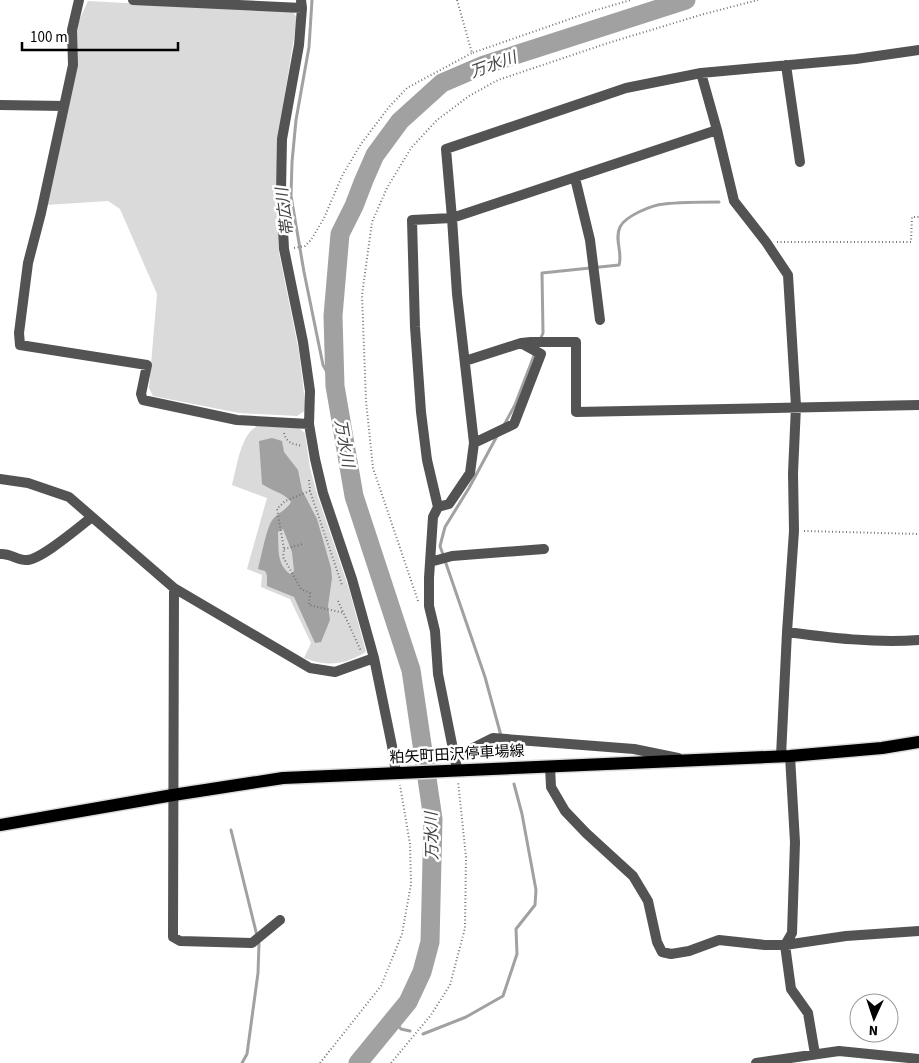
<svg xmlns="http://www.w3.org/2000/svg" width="919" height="1063" font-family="'Source Sans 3','Noto Sans JP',sans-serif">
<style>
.green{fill:#dadada}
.water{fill:#a1a1a1;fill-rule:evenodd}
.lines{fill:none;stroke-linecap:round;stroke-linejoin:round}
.stream{stroke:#a1a1a1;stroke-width:3}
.river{stroke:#a1a1a1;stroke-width:19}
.major-casing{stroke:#dbdbdb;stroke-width:15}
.path{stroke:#757575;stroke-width:2;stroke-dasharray:1 2.5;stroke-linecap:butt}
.minor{stroke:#535353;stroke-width:10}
.major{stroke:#000;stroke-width:12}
.labels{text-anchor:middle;stroke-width:5;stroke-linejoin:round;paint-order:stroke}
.street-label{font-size:15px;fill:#000;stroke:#fff}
.water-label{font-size:16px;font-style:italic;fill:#424242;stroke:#fff}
</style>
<rect width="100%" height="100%" fill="#fff"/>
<path class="green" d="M88,1l205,11 4,6 -19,120 -2,50 3,65 20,99 7,58 -9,6 -58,-3 -86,-17 -4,-8 8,-94 -37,-85 -12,-8 -62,4 31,-180z
M257,426l42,2 6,5 5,35 7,26 32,95 17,63c-23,13 -37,15 -62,6l7,-15 -21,-44 -29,-12 1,-12 -15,-6 20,-71 -35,-13c5,-18 8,-49 25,-59z"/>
<path class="water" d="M272,438l10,3 2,11 14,18 4,20 15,29 14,49 1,10 -4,28 2,14 -9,22 -6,1 -21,-46 -27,-11v-11l-2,-4 -7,-2c3,-11 8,-38 13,-47 5,-9 15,-11 20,-20 -7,-10 -20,-11 -29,-18l-3,-43zM283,529l9,23 2,19 -4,3c-14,-11 -11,-25 -12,-42z"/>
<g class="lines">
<path class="stream" d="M312,0l-3,47 -13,73 -4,42 -1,34 13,76 19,93 12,21
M540,340l3,-7 -1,-60 77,-8c4,-12 -5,-26 1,-38 5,-11 32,-22 44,-23 18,-2 37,-2 55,-2
M504,425l11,-20 20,-52
M497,436l-28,52 -24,39 -5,19 45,131 21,77
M231,830l28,114 -1,29 -11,81 -5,9
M394,1021l7,8 9,2
M423,1034l43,-17 37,-21 14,-42 -1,-25 19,-24 1,-15 -14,-76 -8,-30"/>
<path class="river" d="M358,1063l50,-61 14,-30 8,-30 3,-123 -22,-149 -57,-174 -19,-110 -2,-70 7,-82 14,-28 10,-26 11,-25 25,-34 42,-38 42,-18 202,-65"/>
<g class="major-casing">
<path id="major" d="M0,825l173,-30 110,-17 507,-22 92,-8 37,-6"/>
</g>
<path class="path" d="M457,0l15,53 121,-42 38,-11
M777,242h134l1,-25h7
M294,248l11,-2 6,-6 13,-22 19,-44 18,-30 28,-37 18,-19 65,-35
M284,433c3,11 10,11 18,13
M309,480l1,11 32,94
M310,491l-25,10 -8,8 7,40 -1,8 18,32 9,4 -1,12 35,8
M804,531l115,3
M284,549l19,-5
M338,601l23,50
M418,601l-45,-133 -7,-67 -4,-106 10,-73 15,-34 24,-40 26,-28 32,-24 29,-16 110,-37 96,-29 54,-14
M320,1063l61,-77 21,-52 9,-50 -1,-40 -10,-59
M391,1063l40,-48 19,-30 15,-57 1,-71 -8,-76"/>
<path class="minor" d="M79,0l-7,30 1,35 -32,148 -13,50 -9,70 1,12 127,20 -6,29 2,6 94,20 72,4
M133,0l169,8
M301,0l1,8 -3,37 -17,94 -1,52 3,58 19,93 7,49 -1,33 6,35 8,34 29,86 22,79 18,88 4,27
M786,65l14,97
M701,73l16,57 17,71 32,41 22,33 8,131 -3,67 1,58 -7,101 -6,124
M0,105l64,1
M575,178l15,62 10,80
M465,361l56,-18 10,-1h45v70l343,-7
M474,443l40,-19 27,-70 -20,-11
M0,479l28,4 41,14 105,91 136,80 25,4 39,-14
M438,507l11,-3 21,-31 4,-30 -17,-149 -5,-76 -6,-69 180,-61 75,-15 155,-14 63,-9
M0,554c10,-1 17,6 26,6 14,1 54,-34 66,-43
M430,562l22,-6 92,-7
M174,588l-1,349 7,4 72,2 28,-23
M787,632c44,6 87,11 132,8
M790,756l5,86 -3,91 -7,12 6,44 17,24 7,41
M455,757l38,-19 141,11 44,9
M550,766l1,21 14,24 21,22 47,43 15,25 9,41 5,10 9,2 18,-3 30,-11 46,5h20l61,-9 73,-5
M457,769l-19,-95 -3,-43 -6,-25v-28l4,-61 5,-10 -11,-47 -6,-48 -6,-85 -3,-107 40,-2 265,-88
M756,1063l83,-12 80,8"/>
<use href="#major" class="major"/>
</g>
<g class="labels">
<g class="street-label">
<text transform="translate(457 754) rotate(-3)" y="5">粕矢町田沢停車場線</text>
</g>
<g class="water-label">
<text transform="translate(493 64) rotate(-20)" y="6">万水川</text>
<text transform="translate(284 212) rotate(-97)" y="6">帯広川</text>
<text transform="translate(345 443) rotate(80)" y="6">万水川</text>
<text transform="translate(431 836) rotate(-91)" y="6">万水川</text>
</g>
</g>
<g transform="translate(874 1018) rotate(183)"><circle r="24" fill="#ffffff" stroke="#999999"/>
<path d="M0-4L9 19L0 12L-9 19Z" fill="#000000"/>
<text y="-8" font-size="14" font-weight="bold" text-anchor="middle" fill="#000000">N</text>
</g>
<path d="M22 42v8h156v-8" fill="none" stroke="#000000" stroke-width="2.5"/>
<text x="30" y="42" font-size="15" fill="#000000" stroke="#ffffff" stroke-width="4" paint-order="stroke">100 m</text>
</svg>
